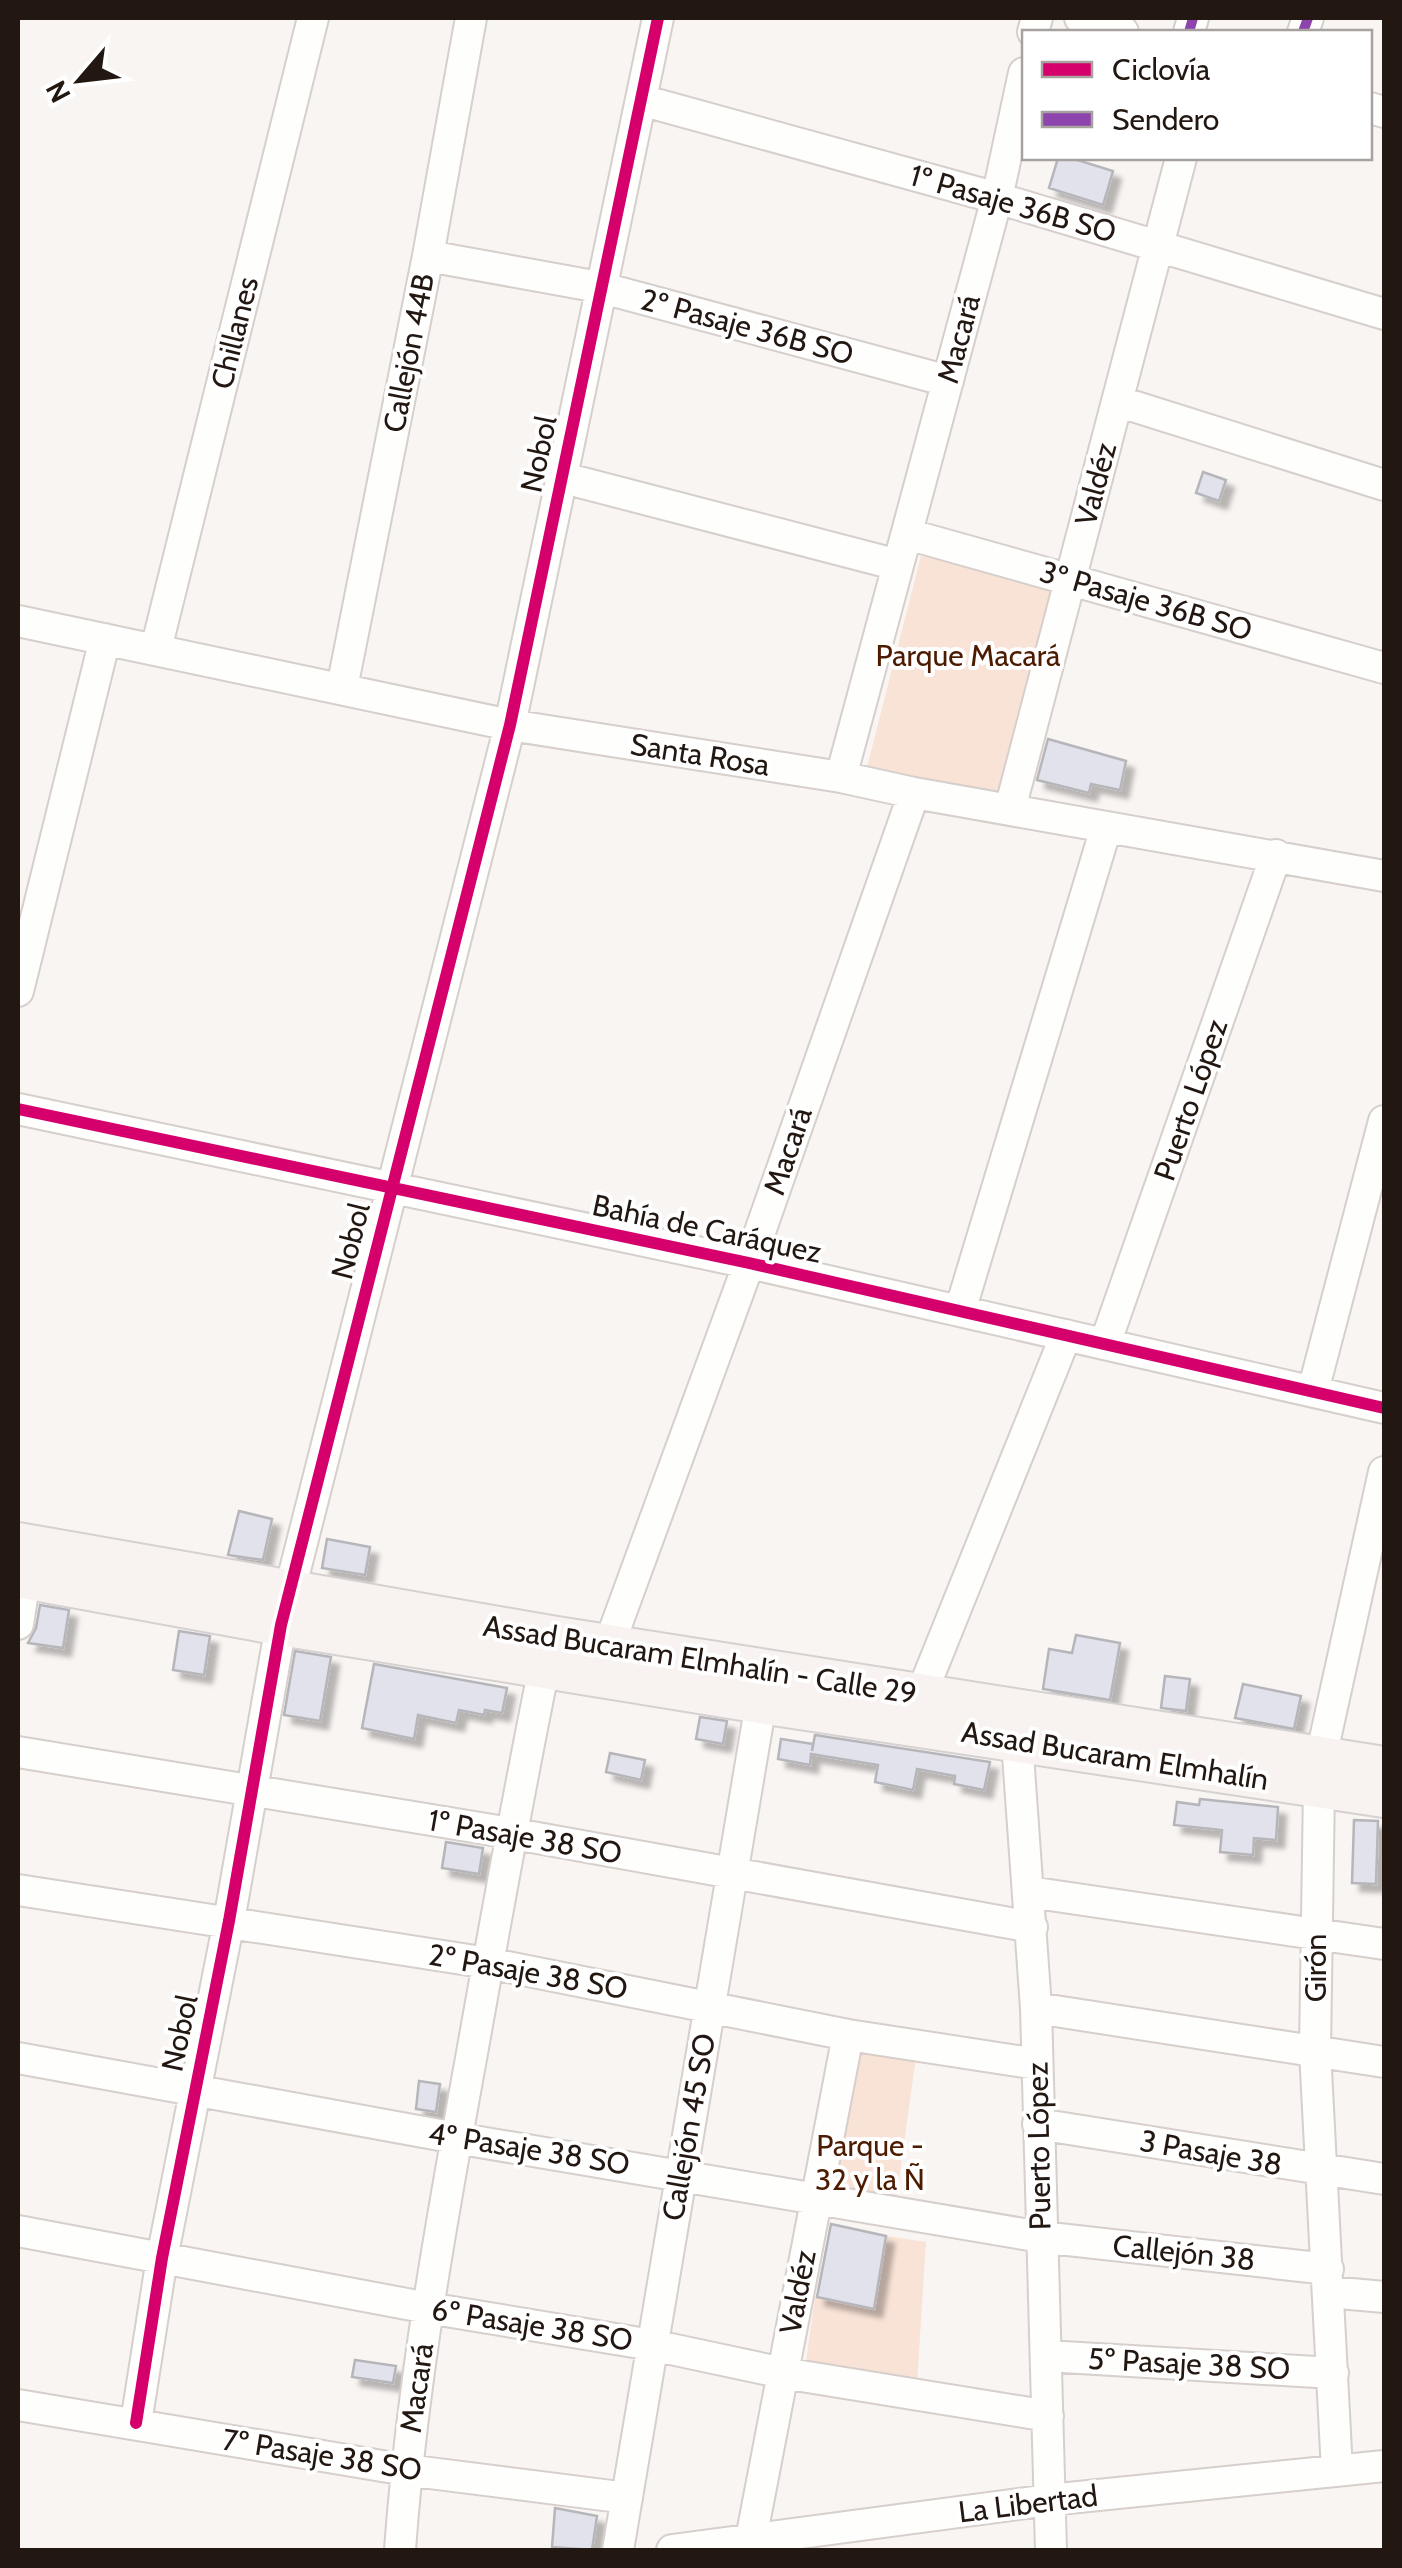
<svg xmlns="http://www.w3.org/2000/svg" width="1402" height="2568" font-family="Cabin,sans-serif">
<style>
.green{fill:#f9e2d6}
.building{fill:#e2e2ec;stroke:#b6b6ba;stroke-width:2.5;filter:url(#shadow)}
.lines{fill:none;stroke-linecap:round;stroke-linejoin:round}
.minor-casing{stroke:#d6cfcb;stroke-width:34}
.major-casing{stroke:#d5d1d0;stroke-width:44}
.minor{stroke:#fefefd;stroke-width:30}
.major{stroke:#f8f3f1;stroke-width:40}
.quiet{stroke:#8e44ad;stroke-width:10;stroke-dasharray:20 10;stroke-linecap:butt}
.cycleway-casing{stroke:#fff;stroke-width:19}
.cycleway{stroke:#d6006c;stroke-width:12}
.labels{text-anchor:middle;stroke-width:8;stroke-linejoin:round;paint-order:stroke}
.street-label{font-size:30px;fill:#221711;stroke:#fff}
.park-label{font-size:30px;fill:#4c1b00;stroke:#fff}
</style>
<defs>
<filter id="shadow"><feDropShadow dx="8" dy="8" stdDeviation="2.5" flood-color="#0004"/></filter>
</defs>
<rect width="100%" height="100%" fill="#f9f5f3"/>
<path class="green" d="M921,556l139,34 -56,207 -138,-26z
M858,2050l58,7 -21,151 -61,-16z
M887,2236l39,6 -9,141 -112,-14 10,-72 59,12z"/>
<path class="building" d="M1058,158h13l42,13 -10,34 -54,-17z
M1203,472l23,8 -7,21 -23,-8z
M1048,739l78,22 -6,29 -29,-6 -2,9 -52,-13z
M239,1511l33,8 -9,41 -35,-5z
M327,1539l43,8 -5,28 -43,-7z
M40,1605l29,5 -6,38 -35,-5 8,-15z
M179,1631l31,5 -6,39 -31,-5z
M1076,1635l44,8 -10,57 -67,-11 6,-40 23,4z
M295,1651l36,6 -11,64 -36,-6z
M374,1664l133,24 -5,25 -17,-3 -1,5 -25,-5 -3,13 -38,-8 -4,24 -52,-11z
M1165,1676l25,3 -4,32 -25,-3z
M1243,1684l58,12 -7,33 -59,-11z
M700,1717l27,4 -4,23 -27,-5z
M815,1735l175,27 -6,28 -30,-6 1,-8 -38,-7 -4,21 -38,-8 3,-17 -67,-11 -1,11 -32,-6 3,-20 32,5 -1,7z
M610,1753l35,7 -4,20 -35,-8z
M1200,1799l78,8 -2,33 -22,-2 -1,17 -33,-3 2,-22 -48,-5 3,-23 22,3z
M1354,1820l24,1 -2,63 -24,-1z
M446,1842l37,6 -4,26 -37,-6z
M419,2081l21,3 -4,28 -20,-3z
M831,2224l55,12 -12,73 -57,-12z
M355,2360l41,6 -3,17 -41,-6z
M555,2508l42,8 -5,34 -40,-3z"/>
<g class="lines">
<g class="minor-casing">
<path id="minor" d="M1080,18l43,14
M1033,32l4,-14
M1189,32l4,-14
M1303,32l5,-14
M641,100l356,98 387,116
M1370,108l14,4
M428,256l171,31 349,94
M1117,401l267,84
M560,477l338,88
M907,534l477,134
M18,621l492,104 331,52 73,16 470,83
M156,649l157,-631
M342,688l86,-432 43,-238
M841,777l156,-579 27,-125
M1010,809l171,-651
M18,991l87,-352
M18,1109l731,154 635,145
M960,1311l146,-483
M1105,1344l171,-489
M1313,1391l71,-270
M18,1624l7,-46
M602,1664l147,-401 165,-470
M921,1695l145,-360
M1017,1741l19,267 15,542
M18,1752l492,81 522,94
M18,1890l470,73 360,72 189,29
M1029,1892l355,52
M1036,2008l348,54
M18,2058l438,80 585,99 287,32
M1038,2124l346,55
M18,2231l410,77 224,37 131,28 265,43
M1329,2292l55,5
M1046,2356l287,17
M18,2405l388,65 221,28
M136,2423l26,-165 67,-337 52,-296 229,-900 148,-707
M1337,2471l-22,-420 4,-264 2,-30 63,-285
M400,2550c12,-167 42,-332 72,-497 24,-135 48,-270 76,-404
M618,2550l143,-847
M672,2550l377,-50 335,-34
M751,2550v-11l97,-504"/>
</g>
<g class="major-casing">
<path id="major" d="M18,1543l532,93 834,131
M18,1577l263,48 480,78 623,94"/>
</g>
<use href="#minor" class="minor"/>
<use href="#major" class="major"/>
<path class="quiet" d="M1189,32l4,-14
M1303,32l5,-14"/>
<g class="cycleway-casing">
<path id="cycleway" d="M18,1109l731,154 635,145
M136,2423l26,-165 67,-337 52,-296 229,-900 148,-707"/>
</g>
<use href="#cycleway" class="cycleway"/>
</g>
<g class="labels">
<g class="street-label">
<text transform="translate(1013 204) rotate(16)" y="10">1º Pasaje 36B SO</text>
<text transform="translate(747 327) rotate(15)" y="10">2º Pasaje 36B SO</text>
<text transform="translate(235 333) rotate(-76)" y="10">Chillanes</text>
<text transform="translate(959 339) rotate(-75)" y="10">Macará</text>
<text transform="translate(409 353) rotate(-79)" y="10">Callejón 44B</text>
<text transform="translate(539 454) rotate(-78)" y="10">Nobol</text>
<text transform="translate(1096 484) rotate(-75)" y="10">Valdéz</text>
<text transform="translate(1146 601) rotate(16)" y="10">3º Pasaje 36B SO</text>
<text transform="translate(700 755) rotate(9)" y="10">Santa Rosa</text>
<text transform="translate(1191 1100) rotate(-71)" y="10">Puerto López</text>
<text transform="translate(788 1151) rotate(-71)" y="10">Macará</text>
<text transform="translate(707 1229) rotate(12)" y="10">Bahía de Caráquez</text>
<text transform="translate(351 1241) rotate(-76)" y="10">Nobol</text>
<text transform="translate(700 1660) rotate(9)" y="10">Assad Bucaram Elmhalín - Calle 29</text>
<text transform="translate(1115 1756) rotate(9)" y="10">Assad Bucaram Elmhalín</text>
<text transform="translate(525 1837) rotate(10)" y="10">1º Pasaje 38 SO</text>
<text transform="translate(1316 1968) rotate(-90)" y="10">Girón</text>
<text transform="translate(528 1972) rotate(10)" y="10">2º Pasaje 38 SO</text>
<text transform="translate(180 2033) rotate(-78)" y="10">Nobol</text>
<text transform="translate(689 2127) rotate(-80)" y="10">Callejón 45 SO</text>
<text transform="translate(1039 2146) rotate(-91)" y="10">Puerto López</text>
<text transform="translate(529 2149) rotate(9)" y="10">4º Pasaje 38 SO</text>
<text transform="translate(1211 2153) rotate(10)" y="10">3 Pasaje 38</text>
<text transform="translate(1184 2253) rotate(6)" y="10">Callejón 38</text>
<text transform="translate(798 2292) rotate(-79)" y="10">Valdéz</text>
<text transform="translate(532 2325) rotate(9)" y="10">6º Pasaje 38 SO</text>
<text transform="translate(1189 2364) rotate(3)" y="10">5º Pasaje 38 SO</text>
<text transform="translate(417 2388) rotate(-82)" y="10">Macará</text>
<text transform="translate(322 2455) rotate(9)" y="10">7º Pasaje 38 SO</text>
<text transform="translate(1028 2504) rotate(-7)" y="10">La Libertad</text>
</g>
<g class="park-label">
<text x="968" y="666">Parque Macará</text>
<text x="870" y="2156">Parque -<tspan x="870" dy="34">32 y la Ñ</tspan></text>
</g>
</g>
<rect width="1402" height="2568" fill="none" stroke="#221711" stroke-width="40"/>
<rect x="1022" y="30" width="350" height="130" fill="#ffffff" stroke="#a7a2a0" stroke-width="2.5"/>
<rect x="1042" y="62" width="50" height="15" fill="#d6006c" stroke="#a7a2a0" stroke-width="2.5"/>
<text x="1112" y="80" font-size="30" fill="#221711">Ciclovía</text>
<rect x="1042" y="112" width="50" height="15" fill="#8e44ad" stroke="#a7a2a0" stroke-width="2.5"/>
<text x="1112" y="130" font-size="30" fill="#221711">Sendero</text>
<g transform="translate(80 80) rotate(242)" stroke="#ffffff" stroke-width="8" paint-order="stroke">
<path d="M0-8L18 38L0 25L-18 38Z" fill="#221711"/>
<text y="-15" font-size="28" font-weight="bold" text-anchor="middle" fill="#221711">N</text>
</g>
</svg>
